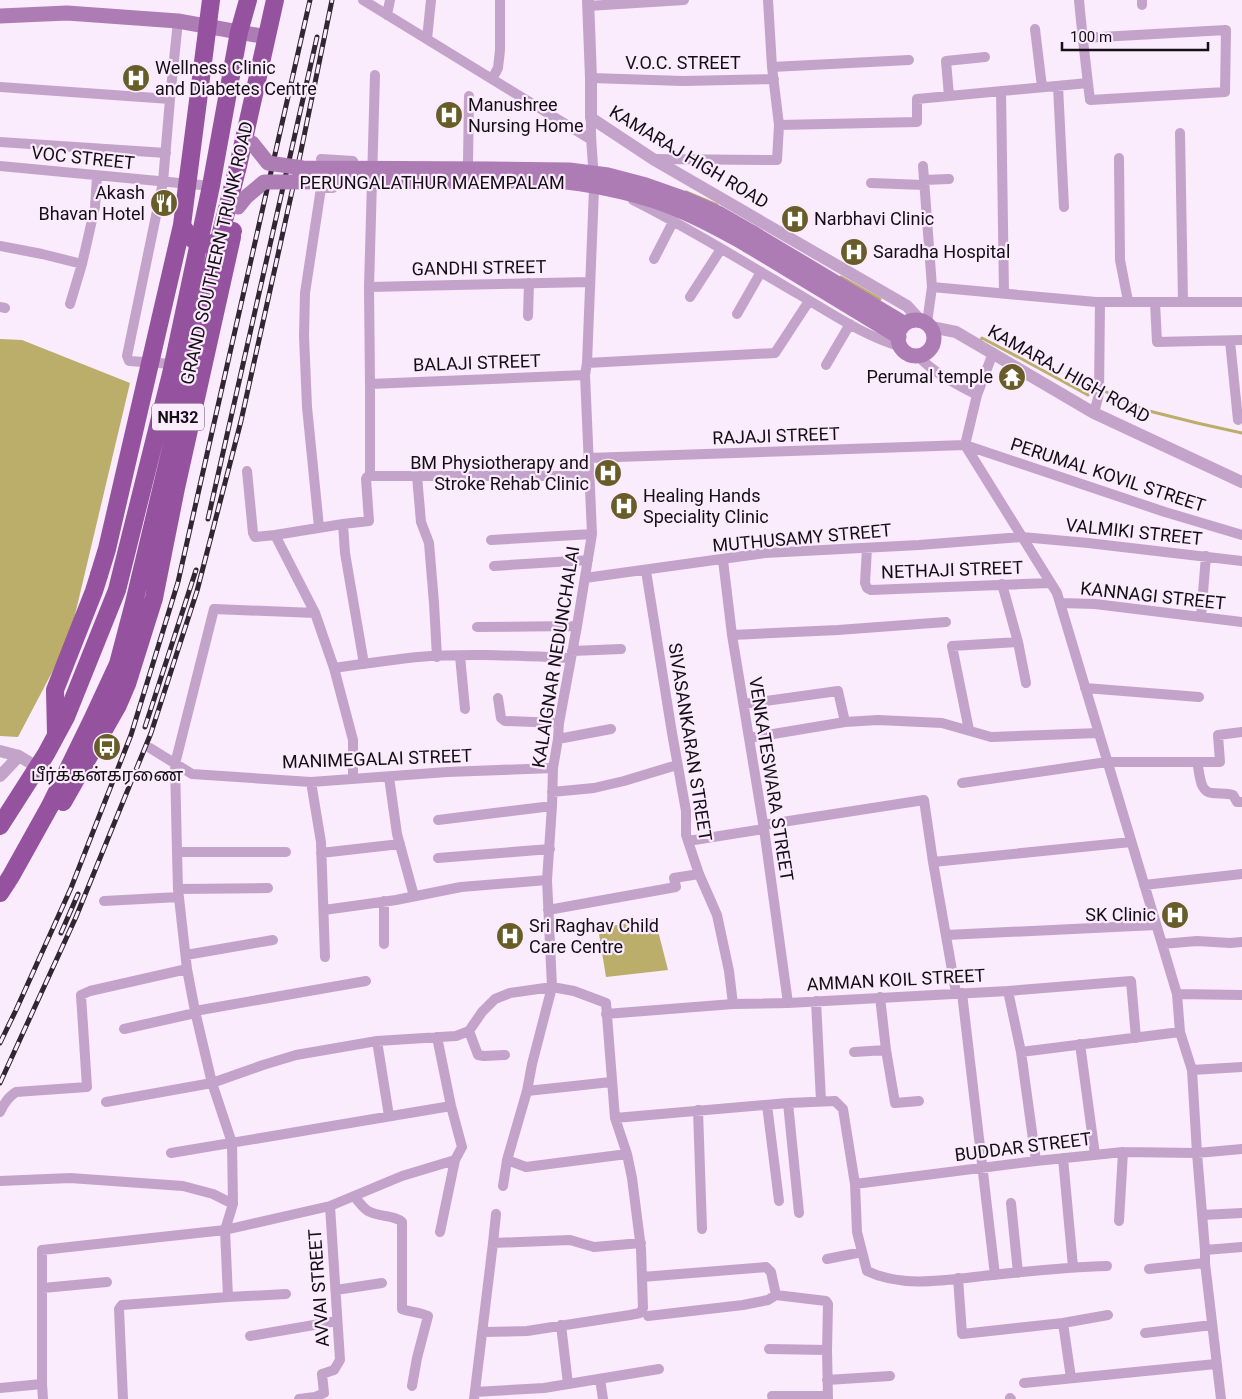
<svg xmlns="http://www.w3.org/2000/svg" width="1242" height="1399" font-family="Roboto,'Noto Sans Tamil',sans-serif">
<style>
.water{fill:#bbad6a}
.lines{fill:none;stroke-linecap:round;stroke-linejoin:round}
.stream{stroke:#bbad6a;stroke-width:3}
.minor{stroke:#c4a3ca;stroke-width:10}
.tertiary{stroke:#c4a3ca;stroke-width:12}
.secondary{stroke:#ad7cb5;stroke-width:15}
.trunk{stroke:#94529f;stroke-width:18}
.rail-casing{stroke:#302731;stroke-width:5}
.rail{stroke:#faebfd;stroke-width:3;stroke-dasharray:9;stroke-linecap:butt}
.secondary-bridge{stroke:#ad7cb5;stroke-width:15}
.trunk-bridge{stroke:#94529f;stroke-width:18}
.labels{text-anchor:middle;stroke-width:4.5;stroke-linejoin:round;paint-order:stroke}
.shield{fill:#faebfd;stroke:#5a505c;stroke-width:1}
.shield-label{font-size:16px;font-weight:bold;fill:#160e17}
.street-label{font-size:18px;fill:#160e17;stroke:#faebfd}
.poi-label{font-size:18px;fill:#160e17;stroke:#faebfd;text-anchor:start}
</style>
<rect width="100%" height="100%" fill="#faebfd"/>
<path class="water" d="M0,339l22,1 108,43 -61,257 -51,97 -18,-1z
M655,919l13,51 -62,7 -8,-49z"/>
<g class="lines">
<path class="stream" d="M686,192l31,13
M841,277l39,22
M980,341l2,-3 38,20 68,37 7,-8 1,1
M1102,390l43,20 52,13 45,10"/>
<path class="minor" d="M363,0l227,139
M1079,0c3,33 7,67 11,100l135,-8 1,-62 -143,8
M1142,0v5
M588,6l96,-6
M387,15l3,-15
M1035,29l7,58
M427,39l4,-39
M772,67l137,-7
M591,78l92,3 91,-2
M492,79l6,-11 2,-18v-50
M1058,86l6,121
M0,87l170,12
M1001,91l3,202
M949,96l-3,-35 39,-4
M779,125l138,-3v-23l171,-16
M1180,133l3,169
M0,142l166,11
M1119,158l1,102 8,41
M321,159l32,2
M653,159l124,1 2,-35 -7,-58 -4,-67
M468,162l1,-66
M0,166l211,20
M923,166l9,121 -5,36
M924,180l25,-1
M871,183l53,2
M633,200c58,29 112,63 167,95 32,19 66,42 102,52
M0,246l42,8 40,10
M654,259l20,-39
M369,287l221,-5
M932,287l164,15h146
M690,297l31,-48
M1155,302l2,40 85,-2
M70,304l12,-40 13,-57 2,-31
M0,307l5,1
M737,314l24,-42
M528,316l1,-33
M1230,341l8,79
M993,353l-16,42 -12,50 92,148 120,401 3,38 12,38 5,83 8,97v13l16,136
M917,355c18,19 37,28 60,40
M587,363l188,-10 34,-52
M173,364l-44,-3 -2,-5 36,-174 7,-83 8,-78
M826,365l24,-41
M370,384l215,-9
M1094,413l5,-19 1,-92
M588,458l377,-13 200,67 77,23
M247,471l6,62 2,4 20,-2 68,-11 2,29 19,111
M370,476h219
M417,476l4,46 8,21 5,60 3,54
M343,524l26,-3 -3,-42 1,-2 3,-1v-92l-1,-97 6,-212
M319,527l-12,-120 -3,-71 1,-43 16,-105h12
M275,535l40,78 19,55 19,72v38
M491,540l101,-6
M867,548l-2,35 2,5 4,2 179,-7
M723,560l9,75 32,194 24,174
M494,566l94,-6
M646,571l26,162 14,78v24l13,39 18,41 12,56 4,33
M585,578l180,-25 154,-8 103,-8 66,6 154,18
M1060,603l35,1 147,18
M1201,617l5,-61
M477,627l100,-1
M732,635l106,-5 108,-8
M1018,642l8,41
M572,651l49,-2
M460,656l5,53
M334,668c28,-4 56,-8 84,-11 51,-4 102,-1 153,1
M1085,688l114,9
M498,698l3,20 4,3 54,2
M744,704l94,-13 7,31
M969,730l-17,-84 66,-4 -16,-58
M749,738l96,-16 33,-2 64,3 49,14 108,-4
M558,739l53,-10
M150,748l42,26 119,8 136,-10 106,-4
M1197,762c3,11 2,30 15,31 8,1 14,0 21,2l4,7h5
M389,777l8,57 17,62
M311,782l10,60 4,115
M962,783l145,-21h113l-2,-27 24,-3
M552,792l42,-4 30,-7 53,-16
M438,820l114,-14
M763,825l161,-25 9,62 23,131
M688,841l76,-12
M177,852h109
M321,853l79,-9
M438,858l112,-9
M933,862l198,-20
M1144,885l98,-11
M178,889l90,-1
M104,901l75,-4
M384,901v43
M324,910l72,-10 65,-13 86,-7
M548,910l128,-23 -2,-9 25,-4
M946,935l210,-10
M1162,944l35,-3 33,2 12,-1
M186,955l87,-15
M1008,991l13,61
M962,993l33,282
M1177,994l65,1
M880,997l6,53 9,53 24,-2
M816,1001l5,100
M195,1011l171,-30
M606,1014l127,-10 55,-1 220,-12 123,-10 5,57
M124,1029l71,-16
M469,1031l9,24 6,1 21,-1
M377,1041l12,75
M1080,1044l15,111
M854,1052l32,-2
M1192,1070l50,-3
M527,1091l84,-9
M106,1102l106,-19 51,-18 33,-10 81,-14 79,-5 13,-5 13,-19 13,-13 15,-6 42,-6 -20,77 -5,27 -20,69 19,7 101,-13
M788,1103l11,110
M767,1105l12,96
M698,1110l4,119
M0,1112c4,-9 8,-15 16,-20l71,-5 -6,-92 9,-4 97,-22
M615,1118l173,-15 47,-2 8,8 12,75 2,48 10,39c37,18 85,8 125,4 38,-4 76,-8 115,-9
M171,1153l280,-47
M1063,1158l10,109
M1036,1161l-15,-109 159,-20
M0,1181l70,-3 113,8 30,8 20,10
M855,1184l181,-23 87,-9 74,1 45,-4
M503,1186l4,-26
M354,1196c4,5 9,12 14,15 10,6 27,4 34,11v87c8,3 18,3 26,7l-11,42 -5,28
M1011,1203l7,70
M1202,1215l40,-2
M1119,1221l4,-69
M440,1232l15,-72
M493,1243l3,-29
M1205,1250l37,-3
M827,1259l35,-7
M1149,1269l56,-6
M642,1277l124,-10 5,5 5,23 50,6 2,3 -1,46 1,49
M958,1278l4,56 101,-11 8,55
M43,1288l64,-6
M336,1290l46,-7
M228,1297l-3,-67 8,-26 -1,-61 -20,-60 -17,-72 -8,-42 -9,-80 -1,-37 -2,-88 39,-155 101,4
M648,1316l95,-11 25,-5 8,-5
M1063,1323l45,-8
M561,1325l7,59
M482,1332l45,-1 103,-16 10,-2 3,-5 -2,-59 -9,-71 -5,-24 -12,-36 -9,-115 -32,-12 -22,-4 -5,-107 5,-74 1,-38 5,-29 1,-16 18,-97 15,-92 -7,-159 2,-12 7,-174c0,-24 -4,-47 -3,-71
M1145,1333l67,-8
M250,1336l87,-15
M769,1349l58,1
M600,1379l3,20
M827,1380l63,-4
M1024,1383l192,-19
M0,1388l42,-4
M475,1392l69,-4 115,-19
M772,1396h55
M1010,1398l1,1
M43,1399l-1,-15v-134l183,-20 105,-24 72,-30 53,-16 7,-13 -11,-41 -14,-69
M123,1399l-4,-90 3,-4 106,-8 58,-3
M299,1399l16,-2 9,-4 -2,-19 12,-4 6,-10 -10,-154
M474,1399l19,-156 77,-3 24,7 47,-4"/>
<path class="tertiary" d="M588,0l3,78v40l62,41 254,147 13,14
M931,327l25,5 138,81 148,69
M0,751l19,5
M0,776l19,-20 18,11"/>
<path class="secondary" d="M0,16l67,-3 111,8 89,16
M753,233l152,91
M747,245l152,92
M898 338a18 18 0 1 1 36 0a18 18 0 1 1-36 0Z"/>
<path class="trunk" d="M56,734l-1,-44 39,-99 5,-16
M63,802l55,-97 9,-21 27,-86 22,-110 56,-251
M0,826l46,-72 20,-37 51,-127 54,-216 40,-188 28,-154 9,-32
M0,893l11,-17 39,-70 43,-88 25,-54 16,-61 51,-213 13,-68 40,-156 37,-166"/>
<g class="rail-casing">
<path id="rail" d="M208,519l109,-482
M145,727l51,-157
M61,933l17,-39
M0,1043l16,-33 55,-122 60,-153 47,-153 132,-582
M0,1083l76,-166 75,-184 46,-142 44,-170 60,-270 31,-151"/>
</g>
<use href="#rail" class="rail"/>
<path class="secondary-bridge" d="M252,143l16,20 35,5 189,1 77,1 39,5 38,10 37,13 37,16 33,19
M238,207l8,-10 18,-15 264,-1c13,0 26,0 38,1 35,4 80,14 112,28 24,10 46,22 69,35"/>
<path class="trunk-bridge" d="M182,225c7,13 17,24 34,17 6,-2 12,-7 17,-11
M99,575l8,-26 75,-324 29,-225"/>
</g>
<defs>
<g id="hospital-disc" transform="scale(1.4375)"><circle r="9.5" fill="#685d29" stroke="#faebfd"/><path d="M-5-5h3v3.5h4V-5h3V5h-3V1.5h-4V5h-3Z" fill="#fff"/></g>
<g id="restaurant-disc" transform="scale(1.4375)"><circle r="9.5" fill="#685d29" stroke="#faebfd"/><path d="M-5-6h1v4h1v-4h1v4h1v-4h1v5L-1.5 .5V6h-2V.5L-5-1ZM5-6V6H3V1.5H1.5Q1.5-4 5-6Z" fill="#fff"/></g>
<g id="temple-disc" transform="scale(1.4375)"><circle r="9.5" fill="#685d29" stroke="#faebfd"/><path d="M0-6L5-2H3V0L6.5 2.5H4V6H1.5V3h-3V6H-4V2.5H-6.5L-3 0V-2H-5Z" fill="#fff"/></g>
<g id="bus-disc" transform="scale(1.4375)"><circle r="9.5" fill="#685d29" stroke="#faebfd"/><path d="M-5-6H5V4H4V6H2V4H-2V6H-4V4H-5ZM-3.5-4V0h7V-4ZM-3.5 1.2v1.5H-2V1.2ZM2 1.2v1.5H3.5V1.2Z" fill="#fff"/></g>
</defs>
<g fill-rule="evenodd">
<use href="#hospital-disc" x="136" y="78"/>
<use href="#hospital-disc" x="449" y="115"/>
<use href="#restaurant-disc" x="164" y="203"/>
<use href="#hospital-disc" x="795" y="219"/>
<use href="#hospital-disc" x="854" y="252"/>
<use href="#temple-disc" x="1012" y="377"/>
<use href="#hospital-disc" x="608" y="473"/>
<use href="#hospital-disc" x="624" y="506"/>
<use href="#bus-disc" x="107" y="747"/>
<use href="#hospital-disc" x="1175" y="915"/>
<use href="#hospital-disc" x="510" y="936"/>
</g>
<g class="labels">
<rect class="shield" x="152" y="403.5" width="52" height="27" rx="4"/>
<g class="shield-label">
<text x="178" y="423">NH32</text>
</g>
<g class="street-label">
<text x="683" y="69">V.O.C. STREET</text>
<text transform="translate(689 157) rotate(31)" y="6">KAMARAJ HIGH ROAD</text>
<text transform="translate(83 158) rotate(6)" y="6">VOC STREET</text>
<text x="432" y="189">PERUNGALATHUR MAEMPALAM</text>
<text transform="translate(217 253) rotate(-77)" y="6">GRAND SOUTHERN TRUNK ROAD</text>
<text transform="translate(479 268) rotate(-1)" y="6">GANDHI STREET</text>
<text transform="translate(477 363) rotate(-2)" y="6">BALAJI STREET</text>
<text transform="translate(1069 374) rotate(29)" y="6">KAMARAJ HIGH ROAD</text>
<text transform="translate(776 436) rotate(-2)" y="6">RAJAJI STREET</text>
<text transform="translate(1108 475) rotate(18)" y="6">PERUMAL KOVIL STREET</text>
<text transform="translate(1134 532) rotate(6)" y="6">VALMIKI STREET</text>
<text transform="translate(802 538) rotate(-5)" y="6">MUTHUSAMY STREET</text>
<text transform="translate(952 570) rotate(-2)" y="6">NETHAJI STREET</text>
<text transform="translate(1153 596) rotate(6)" y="6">KANNAGI STREET</text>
<text transform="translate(556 657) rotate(-81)" y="6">KALAIGNAR NEDUNCHALAI</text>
<text transform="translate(690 742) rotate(81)" y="6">SIVASANKARAN STREET</text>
<text transform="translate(377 759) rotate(-2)" y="6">MANIMEGALAI STREET</text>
<text transform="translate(771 779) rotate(81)" y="6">VENKATESWARA STREET</text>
<text transform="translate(896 980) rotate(-3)" y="6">AMMAN KOIL STREET</text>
<text transform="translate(1023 1147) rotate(-7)" y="6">BUDDAR STREET</text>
<text transform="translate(319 1288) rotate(-94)" y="6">AVVAI STREET</text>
</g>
<g class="poi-label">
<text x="155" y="74">Wellness Clinic<tspan x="155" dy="21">and Diabetes Centre</tspan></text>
<text x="468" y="111">Manushree<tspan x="468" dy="21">Nursing Home</tspan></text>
<text x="145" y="199" text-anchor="end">Akash<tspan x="145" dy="21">Bhavan Hotel</tspan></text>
<text x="814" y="225">Narbhavi Clinic</text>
<text x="873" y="258">Saradha Hospital</text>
<text x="993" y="383" text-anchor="end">Perumal temple</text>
<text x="589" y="469" text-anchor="end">BM Physiotherapy and<tspan x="589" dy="21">Stroke Rehab Clinic</tspan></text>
<text x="643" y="502">Healing Hands<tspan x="643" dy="21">Speciality Clinic</tspan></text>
<text x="107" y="781" text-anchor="middle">பீர்க்கன்கரணை</text>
<text x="1156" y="921" text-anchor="end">SK Clinic</text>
<text x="529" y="932">Sri Raghav Child<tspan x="529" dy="21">Care Centre</tspan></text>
</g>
</g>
<path d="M1062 42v8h146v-8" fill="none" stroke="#160e17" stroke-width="2.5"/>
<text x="1070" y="42" font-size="15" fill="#160e17" stroke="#faebfd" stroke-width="4" paint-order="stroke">100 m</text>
</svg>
